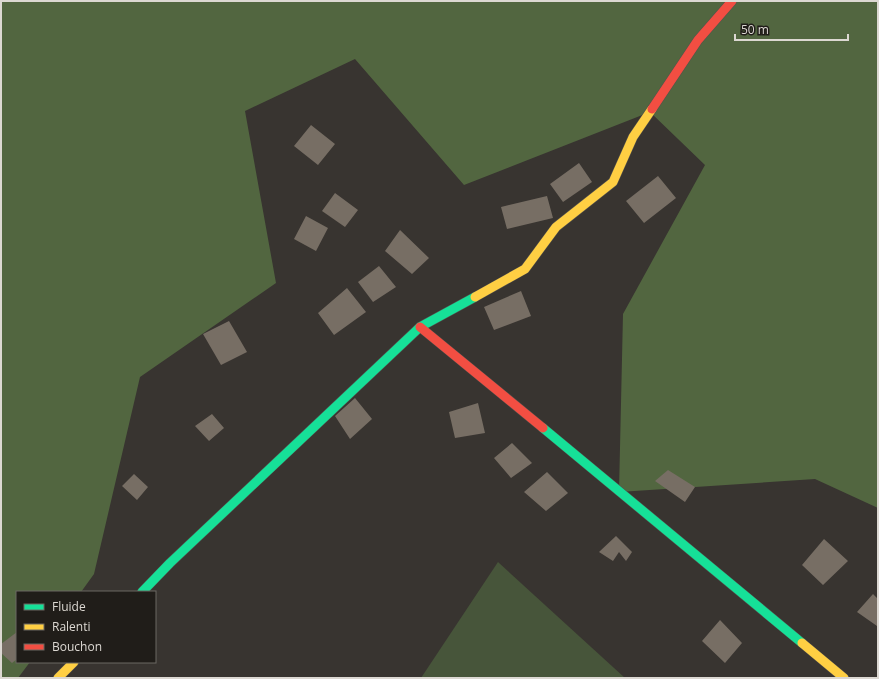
<svg xmlns="http://www.w3.org/2000/svg" width="879" height="679" font-family="'Open Sans',sans-serif">
<style>
.green{fill:#47553a}
.forest{fill:#526640}
.building{fill:#776e64}
.lines{fill:none;stroke-linecap:round;stroke-linejoin:round}
.fast-casing{stroke:#54514d;stroke-width:10}
.slow-casing{stroke:#54514d;stroke-width:10}
.jam-casing{stroke:#54514d;stroke-width:10}
.fast{stroke:#16e098;stroke-width:9}
.slow{stroke:#ffcf43;stroke-width:9}
.jam{stroke:#f24e42;stroke-width:9}
</style>
<rect width="100%" height="100%" fill="#383430"/>
<path class="green" d="M498,562l127,116h-204z"/>
<path class="forest" d="M1,1h877v507l-63,-29 -196,13 4,-178 82,-149 -55,-53 -186,73 -109,-126 -110,52 31,172 -136,94 -46,197 -13,18h-64v70h13l-12,16h-17z"/>
<path class="building" d="M311,125l24,19 -17,21 -24,-19z
M579,163l13,19 -29,20 -13,-18z
M658,176l18,22 -32,25 -18,-22z
M335,193l23,17 -13,17 -23,-16z
M547,196l6,22 -46,11 -6,-22z
M306,216l22,12 -12,23 -22,-12z
M400,230l29,28 -17,16 -27,-23z
M379,266l17,21 -23,15 -15,-20z
M347,288l19,24 -32,23 -16,-22z
M521,291l10,25 -37,14 -10,-23z
M229,321l18,31 -26,13 -18,-31z
M355,398l17,21 -22,20 -15,-23z
M478,403l7,30 -30,5 -6,-26z
M212,414l12,14 -15,13 -14,-15z
M512,443l20,20 -21,15 -17,-20z
M668,470l27,17 -10,15 -30,-21z
M547,472l21,21 -22,18 -22,-19z
M134,474l14,13 -11,13 -15,-14z
M616,536l16,16 -6,9 -7,-9 -6,9 -14,-9z
M824,539l24,22 -25,24 -21,-20z
M873,594l5,5v26l-1,1 -20,-14z
M720,620l22,23 -17,20 -23,-22z
M17,632v27l-5,4 -11,-10v-9z"/>
<g class="lines">
<g class="fast-casing">
<path id="fast" d="M543,428l259,215
M142,592l28,-29 250,-236 55,-30"/>
</g>
<g class="slow-casing">
<path id="slow" d="M475,297l50,-28 31,-42 57,-45 20,-45 19,-28
M802,643l42,35
M58,678l16,-16"/>
</g>
<g class="jam-casing">
<path id="jam" d="M652,109l46,-69 34,-39
M420,327l123,101"/>
</g>
<use href="#fast" class="fast"/>
<use href="#slow" class="slow"/>
<use href="#jam" class="jam"/>
</g>
<rect width="879" height="679" fill="none" stroke="#dcd8d2" stroke-width="4"/>
<rect x="16" y="591" width="140" height="72" fill="#201d19" stroke="#6b6863"/>
<rect x="24" y="604" width="20" height="6" fill="#16e098" stroke="#6b6863"/>
<text x="52" y="611" font-size="12" fill="#dcd8d2">Fluide</text>
<rect x="24" y="624" width="20" height="6" fill="#ffcf43" stroke="#6b6863"/>
<text x="52" y="631" font-size="12" fill="#dcd8d2">Ralenti</text>
<rect x="24" y="644" width="20" height="6" fill="#f24e42" stroke="#6b6863"/>
<text x="52" y="651" font-size="12" fill="#dcd8d2">Bouchon</text>
<path d="M735 34v6h113v-6" fill="none" stroke="#dcd8d2" stroke-width="2"/>
<text x="741" y="34" font-size="12" fill="#dcd8d2" stroke="#201d19" stroke-width="3" paint-order="stroke">50 m</text>
</svg>
